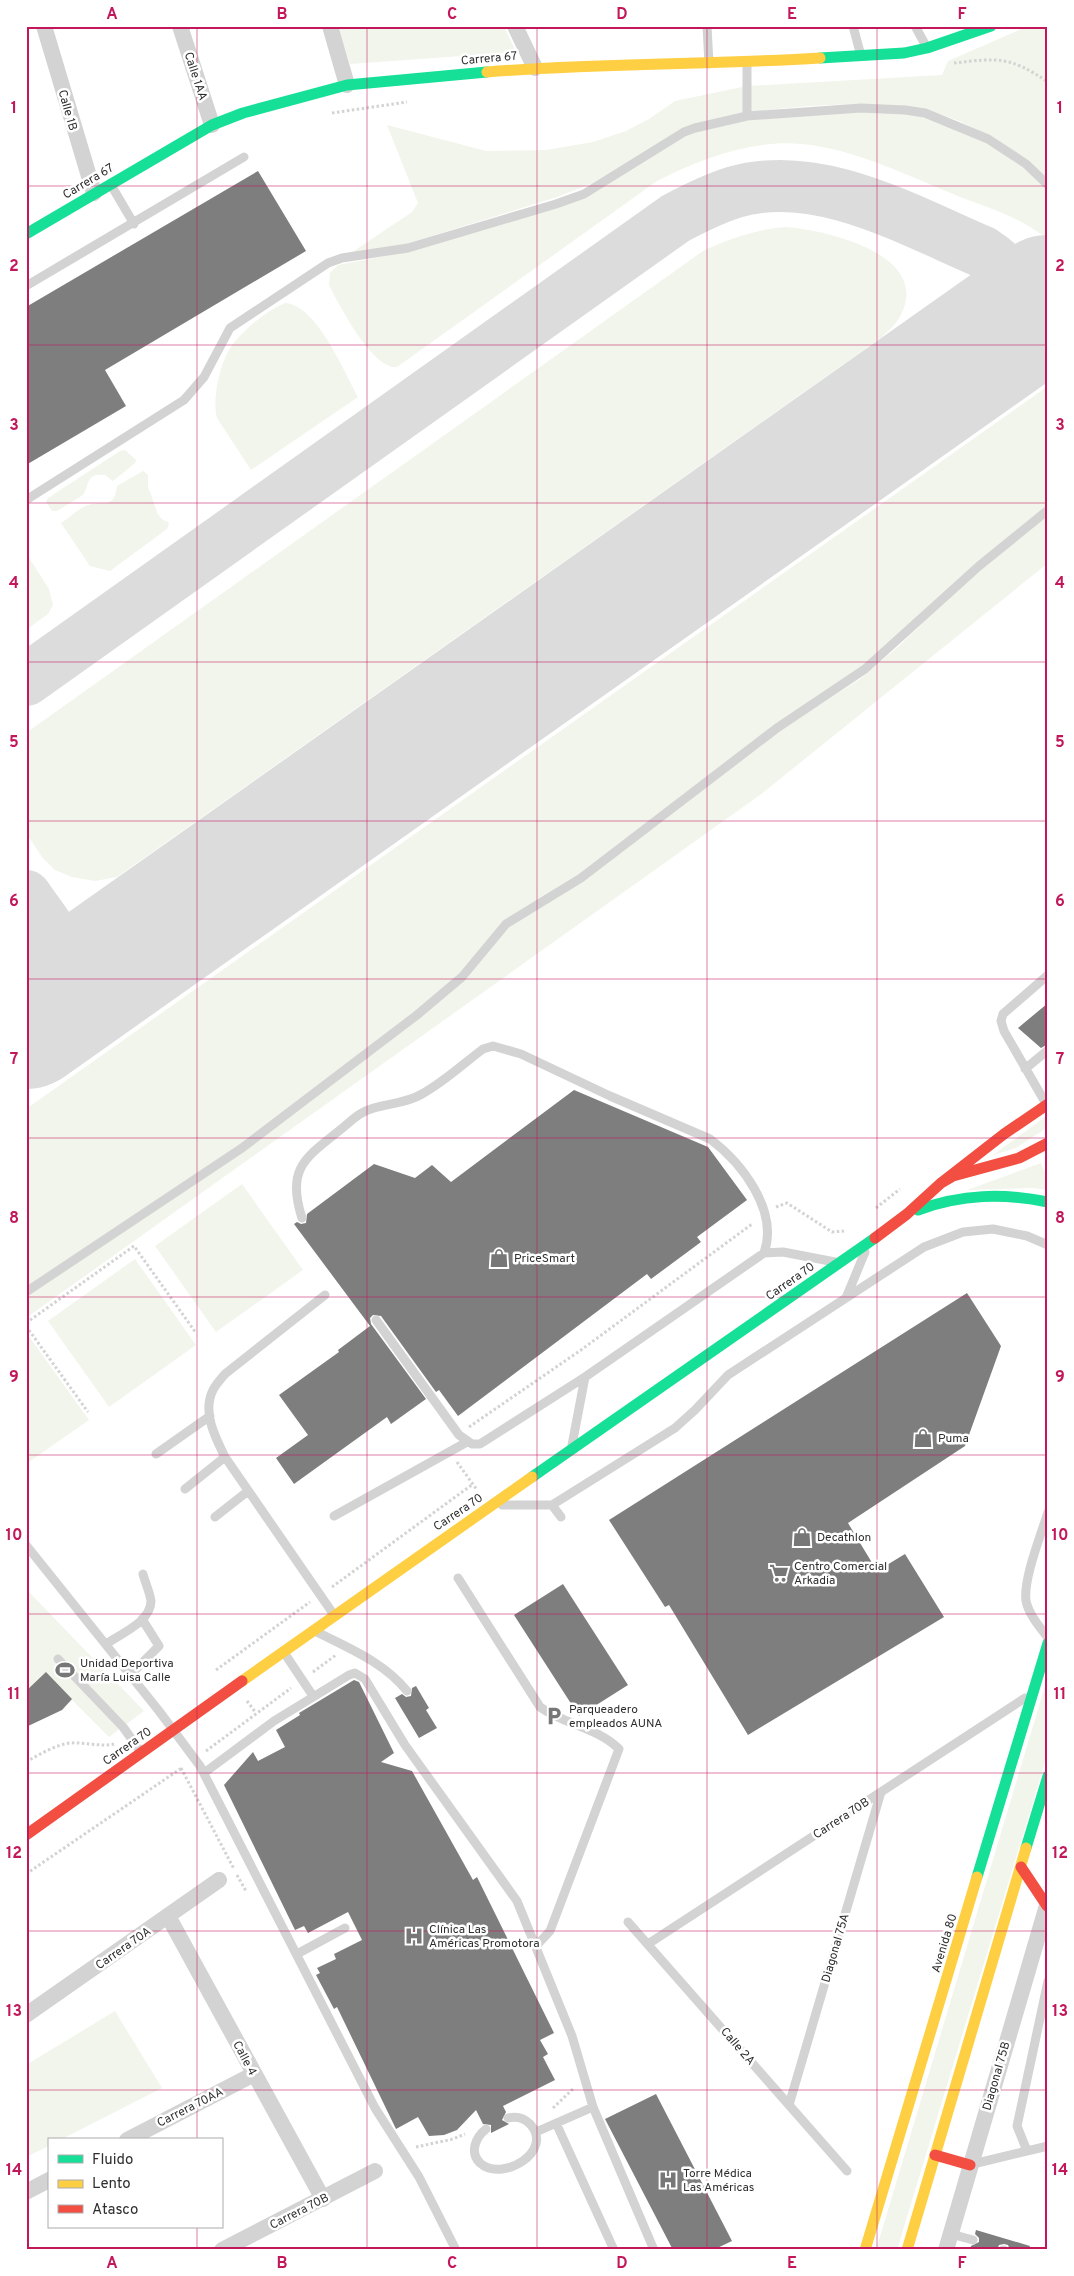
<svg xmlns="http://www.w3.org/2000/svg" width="1074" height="2276" font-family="Overpass,sans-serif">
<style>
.green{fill:#f2f5eb}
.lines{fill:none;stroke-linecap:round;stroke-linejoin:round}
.taxiway{stroke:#dcdcdc;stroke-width:52}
.runway{stroke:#dcdcdc;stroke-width:132}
.building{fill:#7e7e7e}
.path{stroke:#d3d3d3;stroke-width:3;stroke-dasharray:2.5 2.5;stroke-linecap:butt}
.lane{stroke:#d3d3d3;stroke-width:9}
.street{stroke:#d3d3d3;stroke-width:16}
.fast{stroke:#16e098;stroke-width:11}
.slow{stroke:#ffcf43;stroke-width:11}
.jam{stroke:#f24e42;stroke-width:11}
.grid{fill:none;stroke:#c2185b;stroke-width:1;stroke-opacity:0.55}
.labels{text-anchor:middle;stroke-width:5;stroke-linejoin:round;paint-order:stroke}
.street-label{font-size:12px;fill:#2e2e2e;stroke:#fff}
.poi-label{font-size:12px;fill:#2e2e2e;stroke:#fff;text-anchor:start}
.neatline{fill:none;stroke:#c2185b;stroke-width:2}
.grid-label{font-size:16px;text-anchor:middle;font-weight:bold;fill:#c2185b}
</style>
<rect width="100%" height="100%" fill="#fff"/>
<path class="green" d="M338,26h166l12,26 -166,12z
M1028,26h20v154c-29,-21 -56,-44 -89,-59 -62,-27 -178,-16 -244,-2l-117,62 -41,16 -154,48 -52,8 61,-41 6,-9 -31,-78 99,26 60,-1 47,-8 33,-11 23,-12 26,-18 72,-15 195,-11 6,-14z
M873,111c18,0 39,2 57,7 39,10 90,43 118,72v50c-25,-23 -64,-33 -95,-46 -44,-18 -89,-40 -136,-48 -56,-10 -111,10 -160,35l-260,186c-24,3 -58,-62 -68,-82l1,-12 8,-8 69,-13 150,-47 128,-70 56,-15z
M787,227c43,4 150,29 111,93 -4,6 -11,12 -16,17l-765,540 -22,4 -23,-4 -17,-7 -13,-13 -16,-24v-100l677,-482c28,-13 53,-22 84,-24z
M285,303c32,2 59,69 73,94l-107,73 -34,-52c-5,-18 3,-56 14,-71 12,-17 35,-36 54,-44z
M1048,386v120l-45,35 -138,123 -73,58 68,-43 39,-33 61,-59 88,-72v48l-288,232 -734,523v-209z
M125,450l11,10 -1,3 -22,18 -8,-6c-20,-2 -15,10 -22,20l-26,16h-5l-6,-9 2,-4 72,-47z
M143,471l5,4v13c5,8 8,28 14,31 2,2 5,2 7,4l-2,6 -57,42 -20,-5 -29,-43c8,-5 18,-15 27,-18 16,-5 26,5 29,-19z
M26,553l23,36 4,16 -5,9 -22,16z
M1048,1115v12l-32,21 -23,7z
M1041,1163l7,17v10l-16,-2 -65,2z
M242,1184l61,86 -87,62 -61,-86z
M135,1259l61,86 -87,62 -61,-86z
M28,1335l61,85 -63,44v-128z
M26,1589l118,122 -35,26 -37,-37 -10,10 -36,17z
M1048,1676v76l-151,498h-21z
M115,2011l47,77 -102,52h-11v6l-23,11v-92z"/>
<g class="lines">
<path class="taxiway" d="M26,680l650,-462c19,-10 39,-20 59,-26 83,-24 173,28 248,60 20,13 43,34 32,62 -3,6 -7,12 -11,17
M26,896c18,28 62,74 31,105
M59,944c21,19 31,26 59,14"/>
<path class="runway" d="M26,1023l1022,-722"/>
</g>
<path class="building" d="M258,171l48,80 -201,119 21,36 -100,59v-158z
M1048,1003v41l-7,4 -23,-20z
M574,1090l134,57 39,53 -50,37 4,5 -50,37 -4,-5 -189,142 -19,-26 -3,2 -55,-76 -8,-1 -3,3 1,6 55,75 -35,25 -4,-7 -93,67 -18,-26 32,-23 -29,-40 60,-43 -1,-2 32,-24 -76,-102 3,-2 4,2 5,-1 1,-9 67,-50 41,14 17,-13 19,17z
M967,1293l34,53 -36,100 -117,77 29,48 28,-17 39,63 -196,118 -79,-130 -4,2 -56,-87z
M563,1584l65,101 -49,31 -65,-101z
M46,1672l26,27 -10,11 -36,17v-36z
M354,1680l5,2 35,71 -13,9 31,9 61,109 4,-3 77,156 -14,7 8,14 -5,3 12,23 -52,26 3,6 -4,8 7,4 -18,9v-8l-8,-1 -7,-14 -19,20 -13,5 -15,1 -11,-19 -22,12 -59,-122 -3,2 -18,-34 4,-2 -3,-5 19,-9 -2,-5 28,-14 -14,-28 -40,21 -4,-7 -9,4 -71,-145 29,-33 5,9 27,-14 -9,-17 24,-15 -1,-2z
M416,1686l13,22 -3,2 11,18 -18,10 -24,-40 7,-4 4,3 5,-1 1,-8z
M656,2094l76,147 -19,9h-40l-68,-131z
M976,2230l54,16 -1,4h-19l-2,-5 -4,-1 -5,1 -2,5h-27l1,-4 8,-4v-4l-4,-4z"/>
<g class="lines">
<path class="path" d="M954,63c45,-5 55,-7 94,19
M332,113l75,-11
M776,1207l11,-4 45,29 12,-1
M876,1208l24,-19
M26,1323l108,-77 62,87
M26,1326l62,86
M469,1427l112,-77 171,-126
M457,1462l20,28
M332,1587l141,-103
M216,1670l94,-68
M313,1672l23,-17
M247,1701l9,12
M206,1751l85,-63
M26,1762c14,-8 29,-17 44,-19 15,-1 29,4 44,1
M181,1768l53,101
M26,1874l157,-107
M237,1875l9,16
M553,2108l21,-20
M416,2147l37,-8 12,-5"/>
<path class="lane" d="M707,26l2,38
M853,26l8,30
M915,26l11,20
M747,64v52
M111,185l23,39
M26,286l218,-129
M26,500l158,-100 20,-23 26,-49 98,-65 14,-5 66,-10 148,-44 28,-10 100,-62 11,-4 52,-12 114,-8 44,2 20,3 63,26 38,25 22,21
M1025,1069l23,-19
M1045,1102l-41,-71 -3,-10 2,-7 45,-39
M302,1218c-16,-49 3,-60 38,-88 9,-7 19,-18 31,-21 17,-6 34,-5 51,-15 22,-12 41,-30 61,-45l10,-3 28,8 89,42 100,43c32,24 69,72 54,114
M26,1292l216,-144 175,-133 45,-38 44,-53 75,-46 196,-150 88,-59 114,-103 69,-56
M325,1295l-100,79c-4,5 -9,10 -12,16 -11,22 2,47 12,67l109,158
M846,1298l19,-46
M376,1320l83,115 13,9h8l105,-67 179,-124 19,-1 52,10
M572,1445l13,-68
M156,1454l54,-38
M185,1489l40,-32
M502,1505h50l123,-77 20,-18 33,-35 196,-128 39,-15 30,-3 34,7 21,9
M552,1505l9,12
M1048,1512c-7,23 -25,67 -22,89 3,14 14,26 22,37
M334,1516l133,-74
M215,1517l33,-26
M26,1545l133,166 41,55 175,342 44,69 37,73
M458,1578l82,129c25,18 57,20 79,42l-69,182 -14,15
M315,1631c33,17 69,31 92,60
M106,1644c14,-10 45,-22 45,-43 -1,-8 -6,-19 -8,-27
M283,1651l30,45
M58,1659l65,68 18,25
M130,1675l29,-29 -17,-27
M204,1773l70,-52 75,-46 6,-2 10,6 40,66 112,156 55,135 21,71 61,143
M628,1922l219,249
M648,1944l377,-246
M297,1954l48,-26
M789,2105l92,-313
M556,2123l58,127
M486,2129c-10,8 -17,23 -6,34 22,20 75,-12 50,-39 -6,-6 -14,-8 -22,-6
M536,2132l57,-25
M1027,2151l-10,-25 31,-145
M973,2164l75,-18
M951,2234l22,6
M1003,2250h1"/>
<path class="street" d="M44,26l50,167
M180,26l32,99
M330,26l17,59
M515,26l20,42
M168,1916l155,283
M26,2015l193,-135
M127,2140l127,-66
M26,2192l23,-12
M222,2250l153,-79
M946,2250l102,-348"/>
<path class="fast" d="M820,58l84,-5 23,-5 64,-22
M26,234l186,-109 31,-12 104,-28 140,-13
M918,1210c44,-16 85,-17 130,-8
M532,1477l343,-239
M1026,1848l22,-72
M977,1877l71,-234"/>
<path class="slow" d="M487,72c111,-9 222,-7 333,-14
M242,1681l290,-204
M865,2250l112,-373
M907,2250l119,-402"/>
<path class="jam" d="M941,1183l63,-49 44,-30
M875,1238l32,-24 34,-31 12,-7 66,-18 29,-15
M26,1835l216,-154
M1021,1867l26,39
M935,2155l35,10"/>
</g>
<path class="grid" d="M197,26v2114M367,26v2224M537,26v2224M707,26v2224M877,26v2224M26,186h1022M26,345h1022M26,503h1022M26,662h1022M26,821h1022M26,979h1022M26,1138h1022M26,1297h1022M26,1455h1022M26,1614h1022M26,1773h1022M26,1931h1022M26,2090h1022M197,2227v23"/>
<defs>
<g id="shop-bare" transform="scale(1.5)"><path d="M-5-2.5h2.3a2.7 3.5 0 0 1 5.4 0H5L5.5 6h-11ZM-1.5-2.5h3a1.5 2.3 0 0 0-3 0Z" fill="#777" stroke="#fff" stroke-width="2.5" paint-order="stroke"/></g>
<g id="supermarket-bare" transform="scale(1.5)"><path d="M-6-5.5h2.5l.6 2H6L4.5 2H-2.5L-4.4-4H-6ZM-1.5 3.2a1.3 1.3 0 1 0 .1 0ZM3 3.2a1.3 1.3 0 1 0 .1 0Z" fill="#777" stroke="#fff" stroke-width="2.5" paint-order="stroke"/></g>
<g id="stadium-bare" transform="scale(1.5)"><path d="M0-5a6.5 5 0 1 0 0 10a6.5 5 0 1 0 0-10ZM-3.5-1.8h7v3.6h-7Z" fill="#777" stroke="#fff" stroke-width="2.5" paint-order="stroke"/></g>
<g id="parking-bare" transform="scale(1.5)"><path d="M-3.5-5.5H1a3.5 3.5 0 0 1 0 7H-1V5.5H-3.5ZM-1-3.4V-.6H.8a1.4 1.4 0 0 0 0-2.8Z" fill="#777" stroke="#fff" stroke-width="2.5" paint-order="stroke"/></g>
<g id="hospital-bare" transform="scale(1.5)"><path d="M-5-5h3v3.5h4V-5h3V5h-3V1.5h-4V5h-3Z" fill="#777" stroke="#fff" stroke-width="2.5" paint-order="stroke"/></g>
</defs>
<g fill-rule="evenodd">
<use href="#shop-bare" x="499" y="1258"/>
<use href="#shop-bare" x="923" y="1438"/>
<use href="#shop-bare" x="802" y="1537"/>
<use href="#supermarket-bare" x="779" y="1573"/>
<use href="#stadium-bare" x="65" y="1670"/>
<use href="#parking-bare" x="554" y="1716"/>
<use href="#hospital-bare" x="414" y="1936"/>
<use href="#hospital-bare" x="668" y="2180"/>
</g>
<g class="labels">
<g class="street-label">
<text transform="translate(489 58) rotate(-5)" y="4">Carrera 67</text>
<text transform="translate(196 76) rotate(72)" y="4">Calle 1AA</text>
<text transform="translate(68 110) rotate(74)" y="4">Calle 1B</text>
<text transform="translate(88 181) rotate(-31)" y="4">Carrera 67</text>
<text transform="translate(790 1281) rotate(-35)" y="4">Carrera 70</text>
<text transform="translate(458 1512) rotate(-34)" y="4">Carrera 70</text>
<text transform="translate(127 1746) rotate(-35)" y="4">Carrera 70</text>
<text transform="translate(841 1818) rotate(-33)" y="4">Carrera 70B</text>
<text transform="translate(944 1943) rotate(-73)" y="4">Avenida 80</text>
<text transform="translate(123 1948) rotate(-35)" y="4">Carrera 70A</text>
<text transform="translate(835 1948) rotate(-74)" y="4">Diagonal 75A</text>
<text transform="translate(738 2046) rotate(49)" y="4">Calle 2A</text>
<text transform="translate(245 2058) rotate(62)" y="4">Calle 4</text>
<text transform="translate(996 2076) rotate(-74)" y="4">Diagonal 75B</text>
<text transform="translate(190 2107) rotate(-27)" y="4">Carrera 70AA</text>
<text transform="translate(299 2211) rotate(-27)" y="4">Carrera 70B</text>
</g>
<g class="poi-label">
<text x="514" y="1262">PriceSmart</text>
<text x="938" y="1442">Puma</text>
<text x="817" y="1541">Decathlon</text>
<text x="794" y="1570">Centro Comercial<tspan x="794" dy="14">Arkadia</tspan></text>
<text x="80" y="1667">Unidad Deportiva<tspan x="80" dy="14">María Luisa Calle</tspan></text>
<text x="569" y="1713">Parqueadero<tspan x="569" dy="14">empleados AUNA</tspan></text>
<text x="429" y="1933">Clínica Las<tspan x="429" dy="14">Américas Promotora</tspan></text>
<text x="683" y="2177">Torre Médica<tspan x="683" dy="14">Las Américas</tspan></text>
</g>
</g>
<rect width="1074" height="2276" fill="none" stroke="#ffffff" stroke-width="55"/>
<rect x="48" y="2138" width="175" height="90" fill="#ffffff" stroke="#ababab"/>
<rect x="58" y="2155" width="25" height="8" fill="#16e098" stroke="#ababab"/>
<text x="92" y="2164" font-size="15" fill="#2e2e2e">Fluido</text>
<rect x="58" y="2180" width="25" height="8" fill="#ffcf43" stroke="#ababab"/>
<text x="92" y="2188" font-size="15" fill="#2e2e2e">Lento</text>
<rect x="58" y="2205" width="25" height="8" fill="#f24e42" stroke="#ababab"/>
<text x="92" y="2214" font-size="15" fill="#2e2e2e">Atasco</text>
<rect x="28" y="28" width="1018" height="2220" class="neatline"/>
<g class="grid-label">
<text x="112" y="19">A</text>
<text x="282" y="19">B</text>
<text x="452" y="19">C</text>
<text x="622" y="19">D</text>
<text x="792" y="19">E</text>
<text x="962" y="19">F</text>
<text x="14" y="113">1</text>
<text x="1060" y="113">1</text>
<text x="14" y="271">2</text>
<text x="1060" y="271">2</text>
<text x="14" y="430">3</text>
<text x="1060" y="430">3</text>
<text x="14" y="588">4</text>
<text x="1060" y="588">4</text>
<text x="14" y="747">5</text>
<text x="1060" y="747">5</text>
<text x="14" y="906">6</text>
<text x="1060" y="906">6</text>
<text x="14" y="1064">7</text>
<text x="1060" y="1064">7</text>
<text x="14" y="1223">8</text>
<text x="1060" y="1223">8</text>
<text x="14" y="1382">9</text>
<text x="1060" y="1382">9</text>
<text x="14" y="1540">10</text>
<text x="1060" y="1540">10</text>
<text x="14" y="1699">11</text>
<text x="1060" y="1699">11</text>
<text x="14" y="1858">12</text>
<text x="1060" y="1858">12</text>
<text x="14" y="2016">13</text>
<text x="1060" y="2016">13</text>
<text x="14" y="2175">14</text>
<text x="1060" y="2175">14</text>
<text x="112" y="2268">A</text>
<text x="282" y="2268">B</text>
<text x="452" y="2268">C</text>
<text x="622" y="2268">D</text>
<text x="792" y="2268">E</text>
<text x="962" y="2268">F</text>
</g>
</svg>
